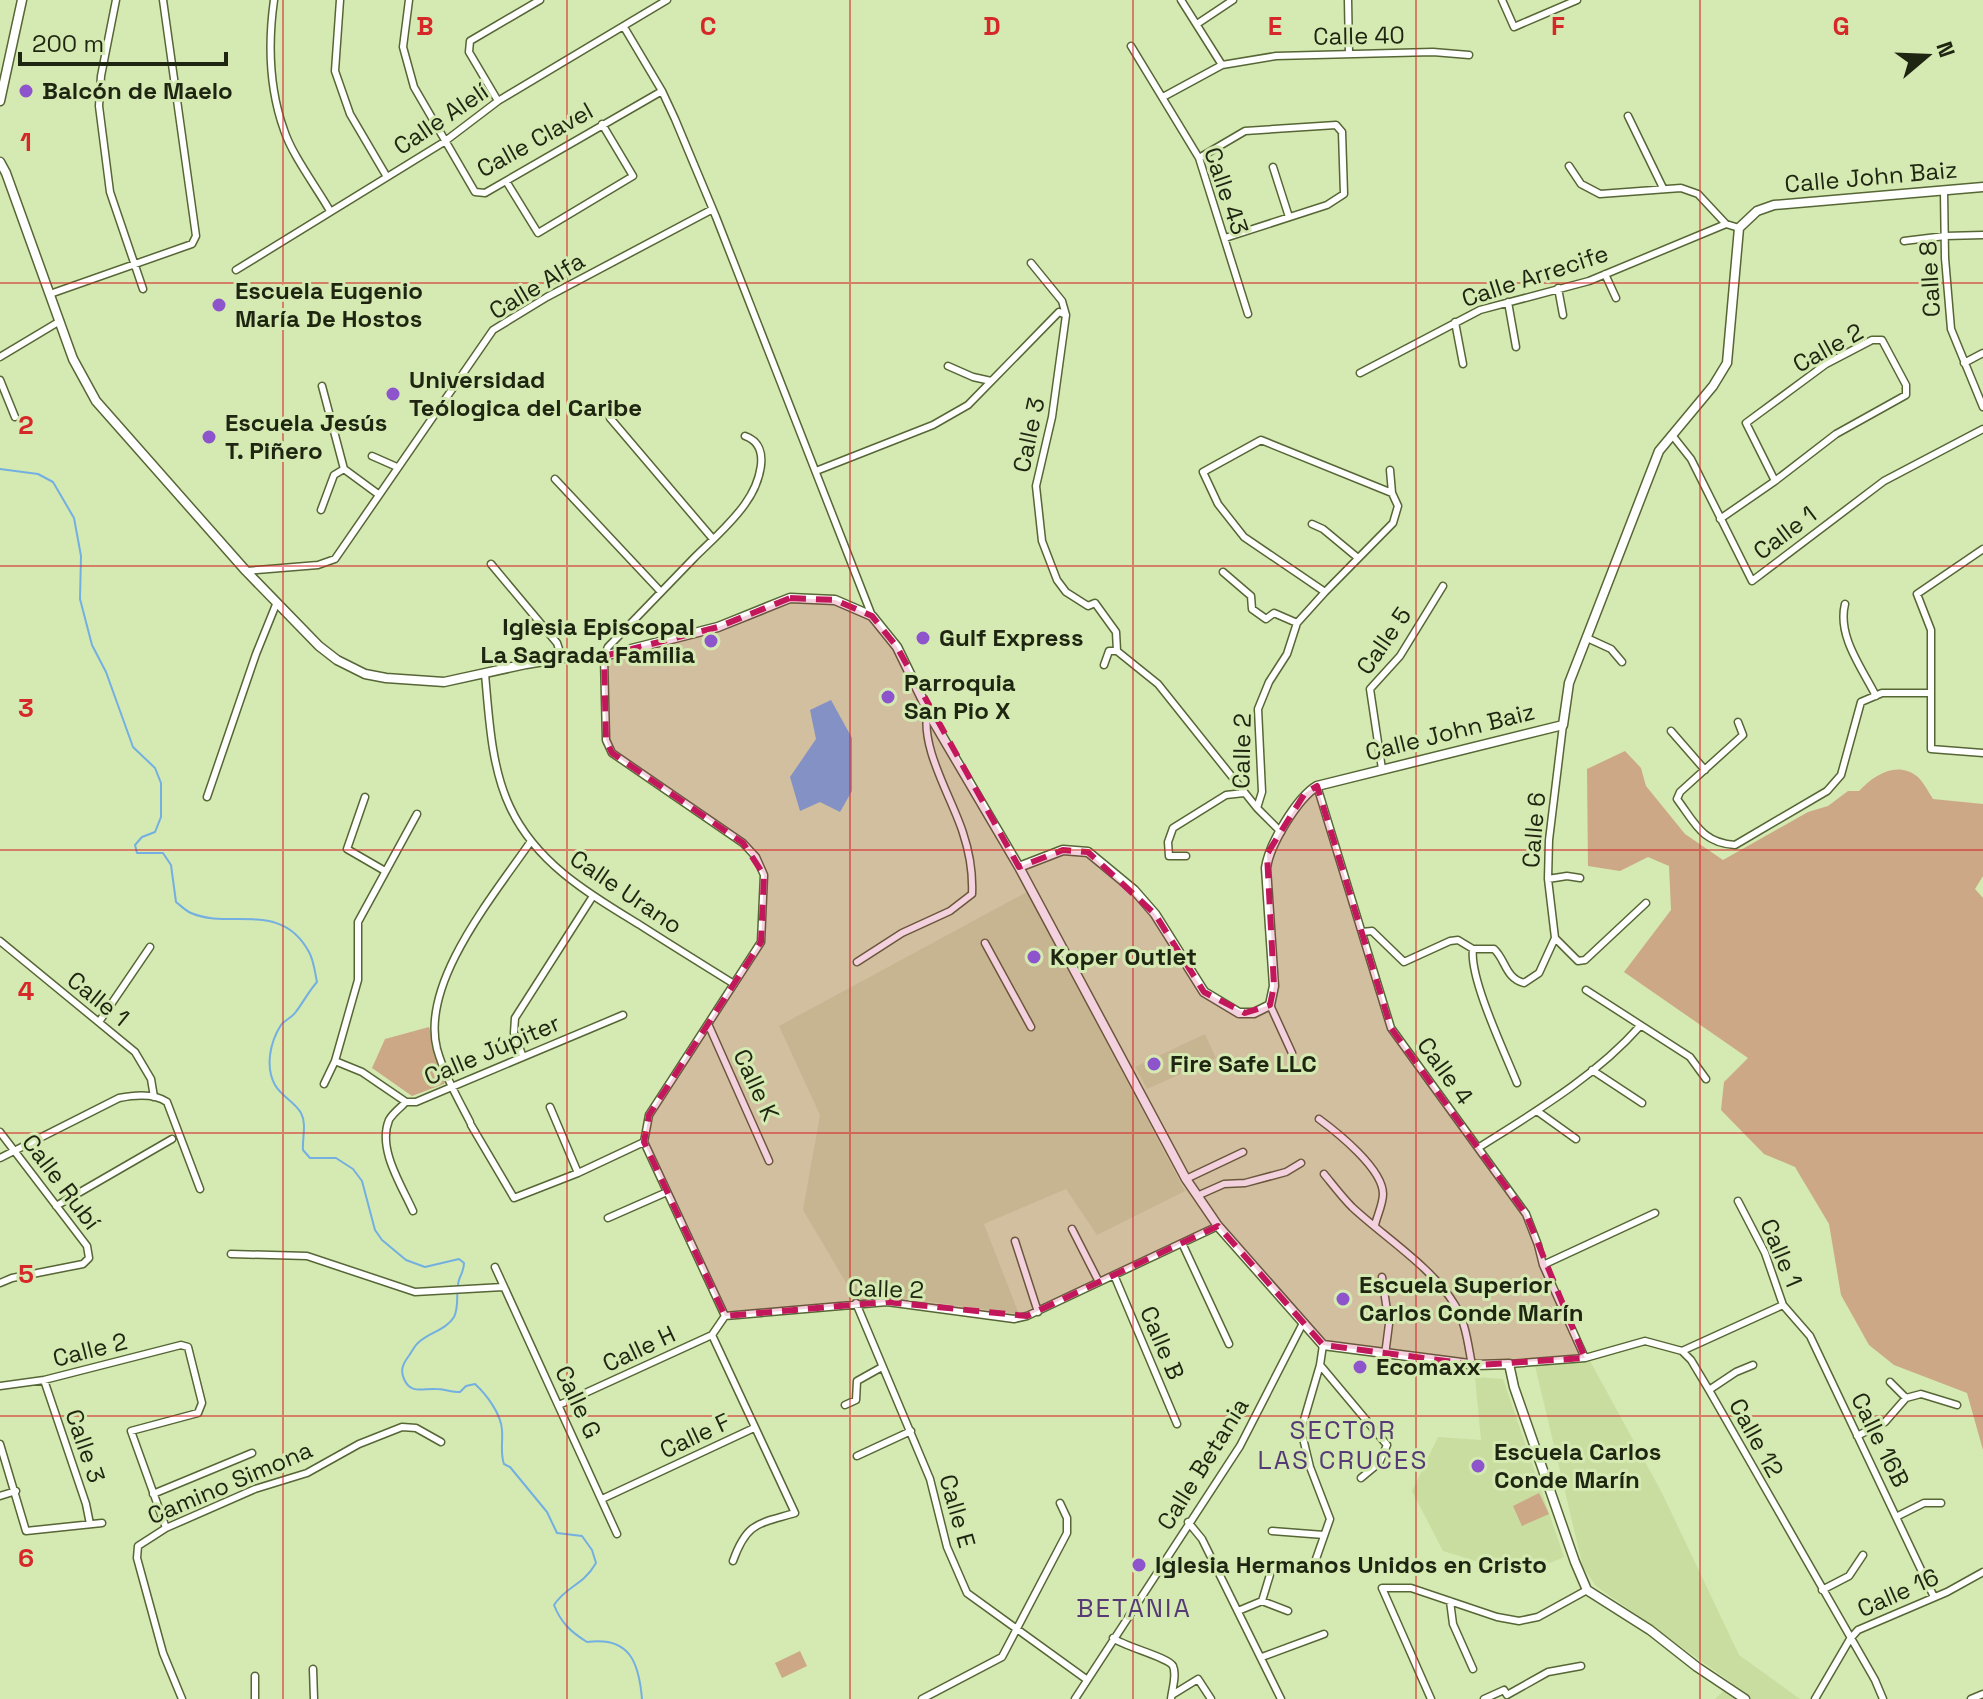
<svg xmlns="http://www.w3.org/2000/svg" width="1983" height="1699" font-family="'Space Grotesk',sans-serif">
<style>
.built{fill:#c8dd9f}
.green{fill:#cca887}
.water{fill:#73afe0}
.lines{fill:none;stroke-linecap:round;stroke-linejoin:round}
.stream{stroke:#73afe0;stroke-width:2}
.street-casing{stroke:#566635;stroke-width:9}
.secondary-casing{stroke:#566635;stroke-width:11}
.street{stroke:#fff;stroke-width:6}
.secondary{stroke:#fff;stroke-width:8}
.marked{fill:#c2185b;fill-opacity:0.2;stroke:#c2185b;stroke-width:6;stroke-dasharray:16 10;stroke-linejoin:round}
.grid{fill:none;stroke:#d62828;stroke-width:2;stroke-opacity:0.55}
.poi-dot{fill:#8d54cb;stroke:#d5e9b2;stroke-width:3}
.labels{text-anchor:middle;stroke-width:6;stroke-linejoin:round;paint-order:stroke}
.street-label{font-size:24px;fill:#1e2510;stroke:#d5e9b2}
.poi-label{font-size:24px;font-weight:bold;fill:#1e2510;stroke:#d5e9b2;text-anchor:start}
.neighbourhood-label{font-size:26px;letter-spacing:2px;fill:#553a75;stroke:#d5e9b2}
.grid-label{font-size:26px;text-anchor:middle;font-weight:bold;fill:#d62828;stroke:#d5e9b2;stroke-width:6;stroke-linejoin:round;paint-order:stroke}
</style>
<rect width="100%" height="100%" fill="#d5e9b2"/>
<path class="built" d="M1027,892l158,299 -88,44 -31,-46 -82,35 35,90 -132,-18h-33l-51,-86 17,-95 -41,-89z
M1205,1034l11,24 -69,31 -12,-22z
M1590,1361l72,132 77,162 61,44h-85l17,-16 -136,-97 -13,-19 -48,-201z
M1475,1377l28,2 61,178 -43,18 -78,-24 -31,-60 26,-54 43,3z"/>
<path class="green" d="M1625,751l16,17 5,18 39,48 38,26 85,-48 20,-6 20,-15h11c15,-16 38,-31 59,-14 6,6 11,16 15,22l50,5v72l-8,13 8,9v552l-16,-57 -73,-28 -25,-20 -28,-50 -12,-71 -34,-57 -31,-13 -43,-44 3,-28 24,-24 -124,-86 47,-62 -2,-44 -21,-9 -28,14 -32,-5 -1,-97z
M429,1027l17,52 -2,5 -32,12 -40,-28 13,-29z
M1539,1493l10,21 -27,12 -9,-20z
M800,1651l7,15 -25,12 -7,-15z"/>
<path class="water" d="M831,700l21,38v53l-12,21 -20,-10 -20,9 -10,-34 26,-38 -6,-29z"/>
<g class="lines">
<path class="stream" d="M0,469l38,5 15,8 21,36 7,38 -1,43 12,46 14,27 27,75 22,21 6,15v34l-6,15 -13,5 -7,8 2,8h26l8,12 5,37c5,4 10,9 15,11 39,17 90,-13 118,39 5,9 6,21 8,30 -9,10 -14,21 -22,31 -4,5 -10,7 -14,12 -11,17 -16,42 -6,60 7,12 20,17 26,28 6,11 1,26 2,37l7,8h26l17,11 9,12 13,49 7,10 24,20 19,7 34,-8 5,4c0,7 -3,11 -5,17 -4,12 1,25 -5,37 -8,13 -24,15 -35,25 -5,4 -7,10 -11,15 -5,7 -8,13 -4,22 7,16 19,9 32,10 8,0 15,3 24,3l6,-6 9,-2c12,11 26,30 27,46 1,12 -2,23 2,34l6,3 37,45 10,21 25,3 10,14 4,13c-14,24 -29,22 -42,42 7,18 17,27 33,37 43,-6 52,21 55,57"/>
<g class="street-casing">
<path id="street" d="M116,0l-15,76 -2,30 11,86 33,97
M274,0c-6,43 -5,88 10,130 8,25 33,58 46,81
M340,0l-5,71 15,43 37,63
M409,0l-6,47 11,40 61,105 10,1 177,-102
M1181,0l41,65
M1348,0l1,54
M1502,0l12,27 63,-27
M1197,24l36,-24
M624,27l38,64 13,28 41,98 156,399
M1131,46l68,112 49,156
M1163,97l59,-32 54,-9 157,-4 36,3
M498,101l-29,-49 1,-11 70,-41
M1628,116l35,72
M1199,158l46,-27 91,-6 6,7 2,62 -17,11 -102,33
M1569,166l12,18 19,10 81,-6 17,6 28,30 13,4
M1273,167l16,50
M506,181l32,52 95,-57 -31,-52
M1944,191l1,67 6,71 32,78
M1904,241l41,-5 38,-1
M1031,263l31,38 4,14 -14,102 -16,69 6,55 15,39 9,12 22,14 7,-3 21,29 1,19 41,33 99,124
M236,270l208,-128 54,-41 169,-101
M1605,274l11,24
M1558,288l5,27
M50,294l142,-50 4,-8 -33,-236
M1508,302l8,45
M1455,322l8,42
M1872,340h10l24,45v10l-70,39 -61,47 -29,-58 80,-59z
M0,357l60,-36
M1964,363l19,-10
M948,366l25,11 18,4
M1360,373l120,-63 109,-29 137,-57
M0,380l15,37
M322,386l22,83 34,25
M610,418l103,121
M1672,435l19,24 61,122 132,-100 99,-52
M372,456l25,11
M816,471l117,-46 35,-20 91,-93 7,3
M555,479l106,113
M321,510l13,-35 10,-6
M1720,519l55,-38
M1312,524l11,5 35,29
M1983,549l-66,45 14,36v119l52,4
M491,564l66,79 5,15
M246,571l72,-6 17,-6 158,-229 54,-33 164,-87
M1223,572l28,24 1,13 14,10 8,-6 23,10
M1325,592l-81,-55 -26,-33 -15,-32 58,-32 131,53
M1845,604c-8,32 17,64 31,92
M1587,638l24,11 11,13
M1104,665l5,-14h8
M485,674c4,43 6,93 25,133 26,56 79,87 130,118 31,20 62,39 94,59
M1738,722l5,13 -63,57 -3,7c18,24 25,44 58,46l92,-54 14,-16 20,-73 21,-9h49
M1563,725l-14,115 -1,39 7,59 23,23 7,-1 61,-57
M1671,731l34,39
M1382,769l-12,-80 30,-33 43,-70
M1317,786l74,242 135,186 12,31 5,20 42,93
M207,797l49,-143 21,-52
M365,797l-18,52 38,22
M1281,832l-24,-24 5,-16 -4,-83 11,-27 18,-28 10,-31 28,-31 68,-69 5,-17 -6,-13 -2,-23
M1186,856h-17l-1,-14 5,-14 53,-33 18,-2
M1548,879l19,-3 13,2
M1362,932l10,-1 32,31 46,-21 8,-1 15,9h21c12,11 11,29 30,34l15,-10 16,-35
M0,941l135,111 16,27 3,18
M985,943l46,84
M1473,949c-4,29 32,104 44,134
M857,962l45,-29 48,-22 22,-17c1,-22 -2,-40 -9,-61 -11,-35 -44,-87 -35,-123
M1586,990l104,67 16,22
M1270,1005l22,48
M99,1022l51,-75
M709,1026l60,135
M523,1057l-9,-24 1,-15 78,-122
M335,1061l27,11 44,30h10l207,-87
M1592,1070l50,33
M324,1084l11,-23 23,-81v-58l59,-108
M406,1102c-5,5 -14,12 -17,18 -12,29 13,66 24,91
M550,1107l28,66
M1537,1111l39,28
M1319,1119c19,14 64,50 64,75 0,10 -6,22 -8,31
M470,1122c-12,-23 -26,-48 -33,-73 -17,-67 58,-155 94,-208
M471,1125l43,73 64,-25 66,-31
M0,1132l87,114 2,12 -6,6 -71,14 -12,5
M1478,1148c57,-36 118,-72 162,-122
M0,1158l119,-60c15,-3 35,-5 48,4l33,87
M1324,1174c9,11 18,23 28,33 32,30 80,60 103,98 11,18 13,40 17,60
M1186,1179l57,-27
M1197,1196l27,-12 21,-1 41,-11 15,-9
M1738,1201l27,52 18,52 27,31 124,261
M56,1206l116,-67
M608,1218l59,-26
M1072,1229l27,53
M1015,1241l23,71
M1182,1243l47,101
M231,1254l76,2 108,36 88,-5
M1543,1265l112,-52
M495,1267l122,267
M1114,1275l63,149
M1382,1277l7,47 -4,31
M856,1303l74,176 17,68 20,46 119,86
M725,1316l-81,-174 5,-27 112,-173 3,-67 -8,-18 -13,-14 -131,-90 -6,-13 -2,-84 4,-9c29,-30 57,-59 86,-89 17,-17 37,-34 51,-54 13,-18 29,-58 0,-68
M725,1316l162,-14 127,17 13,-3 191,-90
M712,1335l83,178c-37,11 -48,9 -62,48
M1682,1351l101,-46
M1509,1364l76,-6 60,-17 37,10 9,9 18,30 166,290 8,19
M1320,1365l67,80 -8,18 -18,15
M44,1380l42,124 4,20
M1890,1382l16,16
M0,1386l44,-6 137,-35 7,2 14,56 -4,10 -67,18 35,97
M1709,1390l27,-18 17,-7
M559,1405l153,-70 13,-19
M845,1405l11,-5 1,-19 25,-14
M1857,1436l28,-14 21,-24 15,-4 36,11
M0,1444l26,87 76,-8
M857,1456l54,-25
M153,1494l99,-41
M0,1496l16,-5
M602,1499l152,-71
M1896,1517l28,-14h17
M1188,1522l14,17 79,160
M1272,1531l52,4
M1316,1559l14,-40 -20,-52 -9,-37 19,-65 3,-20
M1822,1590l27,-14 14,-21
M1262,1601l26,10
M1450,1601l3,23 20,45
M1238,1611l24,-10 10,-33
M1113,1638c12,9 55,19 60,28 4,9 -1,23 -2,33
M1262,1657l62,-23
M313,1669l1,30
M255,1676v23
M1172,1695l26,-16 13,20
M182,1699l-19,-46 -26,-95 1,-12 28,-18 89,-39 52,-16 52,-29 43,-17 14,1 25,14
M922,1699l80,-42 65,-124v-15l-7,-15
M1075,1699l165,-253 62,-121
M1431,1699l-49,-111h29l86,29 22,4 19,-4 49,-27
M1484,1699l20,-9 3,5 41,-23 33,-6
M1815,1699l35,-60 8,-9 89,-38 36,-20
M1971,1699l12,-5"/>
</g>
<g class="secondary-casing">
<path id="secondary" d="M0,101l22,-101
M0,162l6,11 67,186 23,42 150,170 73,75 18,14 28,14 21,4 58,4 82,-18 36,-6 42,-2 114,-29 72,-29 45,2 37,16 25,31 35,72 87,148 167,312 32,47 105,119 154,20 32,-1 5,23 61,175 12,28 63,40 47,37 48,32
M1019,867l44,-17 25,2 46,38 21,24 49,78 35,21h15l16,-8 4,-19 -8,-118c3,-23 31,-70 51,-82l246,-61 6,-42 90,-232 54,-65 14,-23 12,-135 18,-17 17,-6 209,-18"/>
</g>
<use href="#street" class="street"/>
<use href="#secondary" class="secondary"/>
</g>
<path class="marked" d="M790,598l45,2 37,16 25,31 122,220 44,-17 25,2 67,62 49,78 41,21 25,-8 4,-19 -7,-132 38,-61 12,-7 74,242 135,186 59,144 -108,7 -154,-20 -105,-119 -191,90 -140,-14 -162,14 -81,-174 5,-27 112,-173 3,-67 -21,-32 -131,-90 -6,-13 -2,-84 114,-29z"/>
<path class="grid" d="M283,0v1699M567,0v1699M850,0v1699M1133,0v1699M1416,0v1699M1700,0v1699M0,283h1983M0,566h1983M0,850h1983M0,1133h1983M0,1416h1983"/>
<g class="poi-dot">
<circle cx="26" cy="91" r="8"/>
<circle cx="219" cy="305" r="8"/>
<circle cx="393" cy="394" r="8"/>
<circle cx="209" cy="437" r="8"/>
<circle cx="923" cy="638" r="8"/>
<circle cx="711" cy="641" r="8"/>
<circle cx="888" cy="697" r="8"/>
<circle cx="1034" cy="957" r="8"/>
<circle cx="1154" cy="1064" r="8"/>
<circle cx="1343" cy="1299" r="8"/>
<circle cx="1360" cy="1367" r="8"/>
<circle cx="1478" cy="1466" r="8"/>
<circle cx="1139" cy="1565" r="8"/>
</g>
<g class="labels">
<g class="street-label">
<text transform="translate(1359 36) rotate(-1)" y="8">Calle 40</text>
<text transform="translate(441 119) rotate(-34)" y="8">Calle Alelí</text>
<text transform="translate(535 140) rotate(-29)" y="8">Calle Clavel</text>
<text transform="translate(1871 177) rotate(-5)" y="8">Calle John Baiz</text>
<text transform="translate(1226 191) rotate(71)" y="8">Calle 43</text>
<text transform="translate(1535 276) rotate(-18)" y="8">Calle Arrecife</text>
<text transform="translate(1930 279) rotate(-93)" y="8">Calle 8</text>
<text transform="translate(537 286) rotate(-31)" y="8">Calle Alfa</text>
<text transform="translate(1828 348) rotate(-29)" y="8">Calle 2</text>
<text transform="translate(1029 435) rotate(-78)" y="8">Calle 3</text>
<text transform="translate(1785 533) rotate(-37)" y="8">Calle 1</text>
<text transform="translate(1384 641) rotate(-55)" y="8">Calle 5</text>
<text transform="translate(1450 732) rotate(-14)" y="8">Calle John Baiz</text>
<text transform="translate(1242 751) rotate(-89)" y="8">Calle 2</text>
<text transform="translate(1534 830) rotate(-85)" y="8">Calle 6</text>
<text transform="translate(626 892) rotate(34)" y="8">Calle Urano</text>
<text transform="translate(98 999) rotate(39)" y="8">Calle 1</text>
<text transform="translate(492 1050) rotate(-23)" y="8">Calle Júpiter</text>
<text transform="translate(1445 1071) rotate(54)" y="8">Calle 4</text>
<text transform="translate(756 1085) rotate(65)" y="8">Calle K</text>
<text transform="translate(61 1182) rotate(53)" y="8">Calle Rubí</text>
<text transform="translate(1781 1253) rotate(67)" y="8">Calle 1</text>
<text transform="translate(886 1289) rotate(2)" y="8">Calle 2</text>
<text transform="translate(1162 1343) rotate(67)" y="8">Calle B</text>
<text transform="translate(639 1349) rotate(-25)" y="8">Calle H</text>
<text transform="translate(90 1350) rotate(-14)" y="8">Calle 2</text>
<text transform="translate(578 1402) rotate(65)" y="8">Calle G</text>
<text transform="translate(695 1436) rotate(-25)" y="8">Calle F</text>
<text transform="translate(1756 1438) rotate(61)" y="8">Calle 12</text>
<text transform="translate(1880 1440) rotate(64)" y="8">Calle 16B</text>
<text transform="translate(85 1446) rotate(71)" y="8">Calle 3</text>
<text transform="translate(1203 1464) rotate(-58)" y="8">Calle Betania</text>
<text transform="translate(230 1483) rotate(-23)" y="8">Camino Simona</text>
<text transform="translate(957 1511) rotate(74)" y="8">Calle E</text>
<text transform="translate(1898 1593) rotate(-24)" y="8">Calle 16</text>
</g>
<g class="poi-label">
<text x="42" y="99">Balcón de Maelo</text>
<text x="235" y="299">Escuela Eugenio<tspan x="235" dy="28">María De Hostos</tspan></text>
<text x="409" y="388">Universidad<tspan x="409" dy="28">Teólogica del Caribe</tspan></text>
<text x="225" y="431">Escuela Jesús<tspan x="225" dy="28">T. Piñero</tspan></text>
<text x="695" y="635" text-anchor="end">Iglesia Episcopal<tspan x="695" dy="28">La Sagrada Familia</tspan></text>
<text x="939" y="646">Gulf Express</text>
<text x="904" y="691">Parroquia<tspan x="904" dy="28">San Pio X</tspan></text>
<text x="1050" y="965">Koper Outlet</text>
<text x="1170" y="1072">Fire Safe LLC</text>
<text x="1359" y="1293">Escuela Superior<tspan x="1359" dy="28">Carlos Conde Marín</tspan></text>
<text x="1376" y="1375">Ecomaxx</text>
<text x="1494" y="1460">Escuela Carlos<tspan x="1494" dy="28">Conde Marín</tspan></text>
<text x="1155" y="1573">Iglesia Hermanos Unidos en Cristo</text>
</g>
<g class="neighbourhood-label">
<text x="1343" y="1439">SECTOR<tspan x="1343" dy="30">LAS CRUCES</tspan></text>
<text x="1134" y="1617">BETANIA</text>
</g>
</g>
<g class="grid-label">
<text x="425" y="35">B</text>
<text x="708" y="35">C</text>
<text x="992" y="35">D</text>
<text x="1275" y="35">E</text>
<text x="1558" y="35">F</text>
<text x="1841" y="35">G</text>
<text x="26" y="151">1</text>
<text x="26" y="434">2</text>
<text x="26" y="717">3</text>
<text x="26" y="1000">4</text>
<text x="26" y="1283">5</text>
<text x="26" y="1567">6</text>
</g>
<g transform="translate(1927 56) rotate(71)" stroke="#d5e9b2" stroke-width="6" paint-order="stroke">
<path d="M0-6L14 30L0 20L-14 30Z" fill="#1e2510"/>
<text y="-12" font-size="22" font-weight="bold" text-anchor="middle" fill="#1e2510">N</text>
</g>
<path d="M20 52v12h206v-12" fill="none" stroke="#1e2510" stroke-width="4"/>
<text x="32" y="52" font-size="24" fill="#1e2510" stroke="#d5e9b2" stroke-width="6" paint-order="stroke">200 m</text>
</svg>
